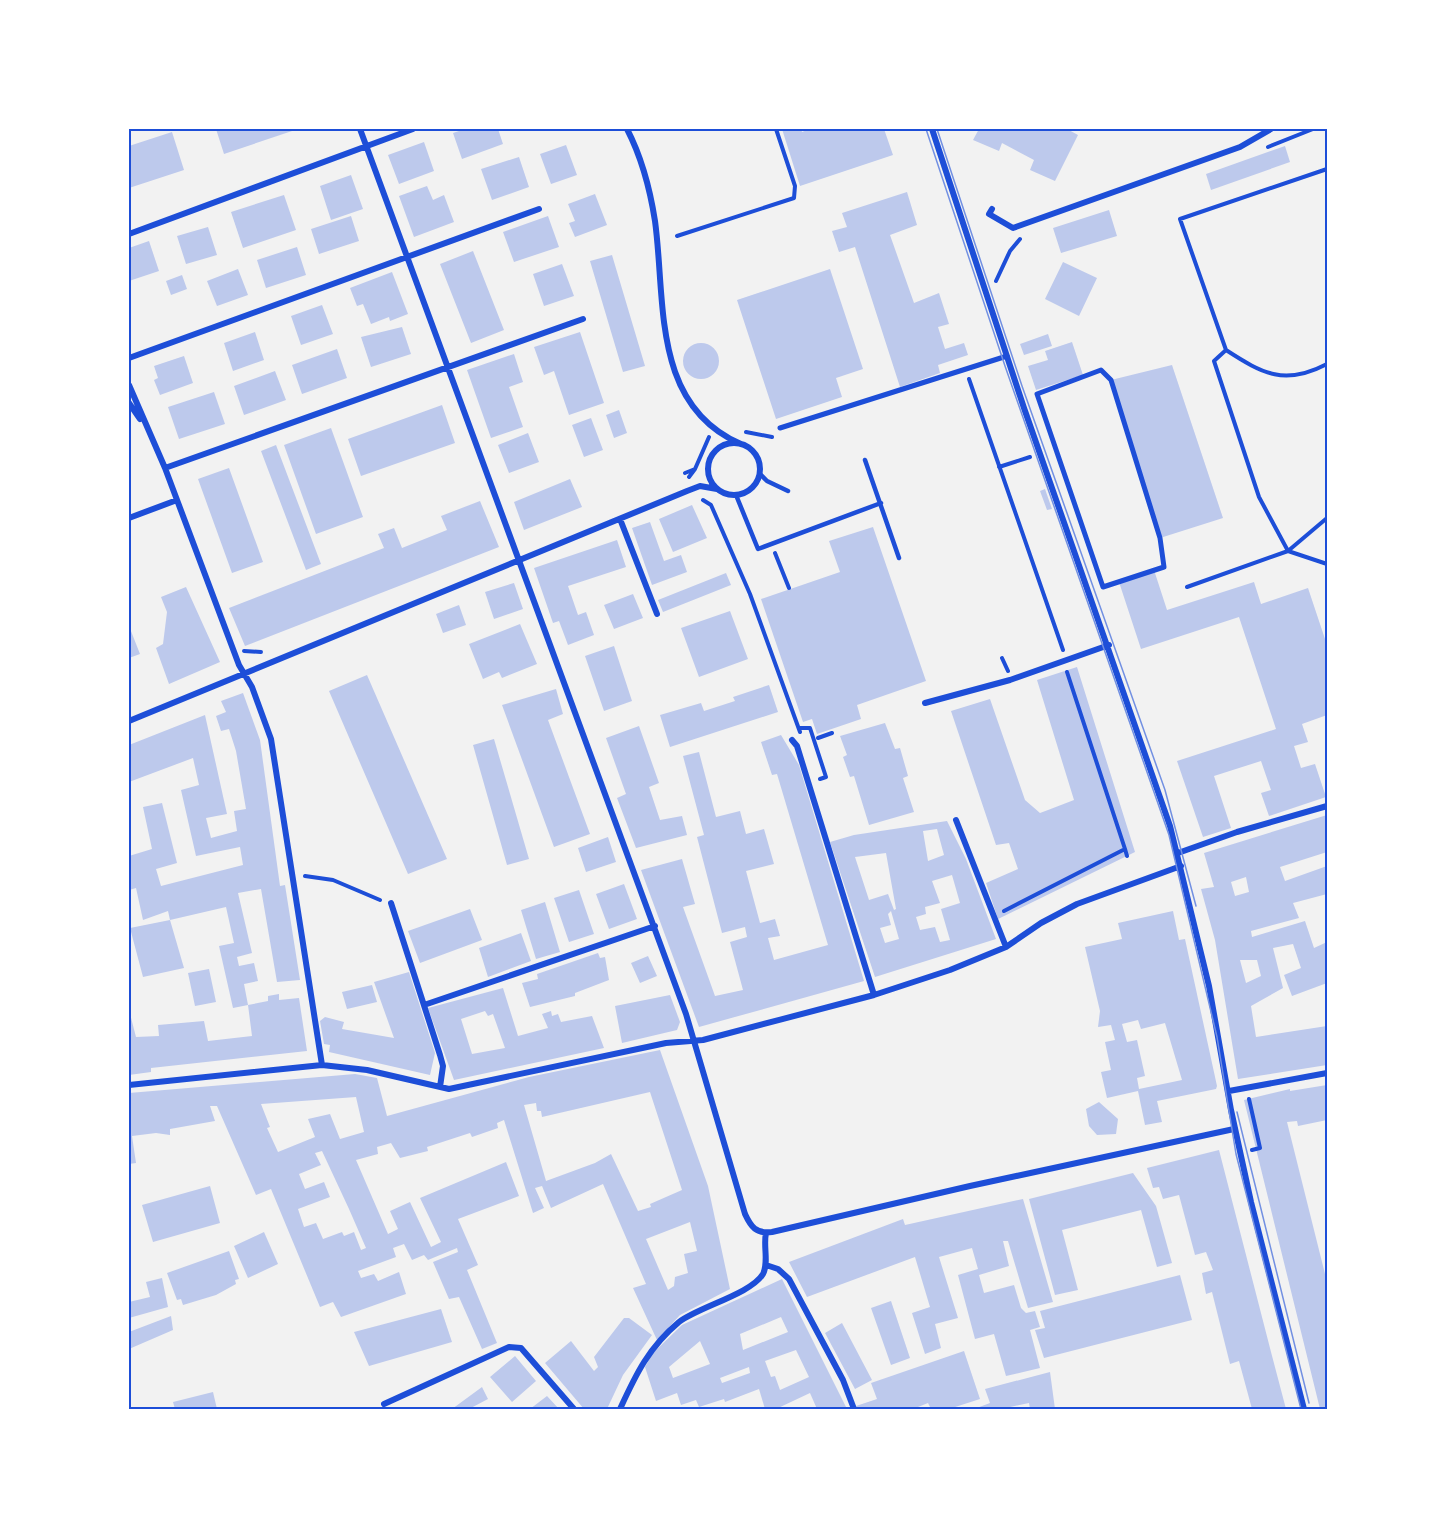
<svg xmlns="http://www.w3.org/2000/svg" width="1456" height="1538" font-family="'Public Sans',sans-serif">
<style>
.building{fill:#bdc9ec;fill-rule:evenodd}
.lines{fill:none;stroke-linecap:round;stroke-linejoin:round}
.path{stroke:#1d4ed8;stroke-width:4}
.service{stroke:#1d4ed8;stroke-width:4.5}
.pedestrian{stroke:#1d4ed8;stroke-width:5}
.minor{stroke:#1d4ed8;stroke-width:6}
.tram{stroke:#7290e2;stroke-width:1.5}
.neatline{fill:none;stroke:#1d4ed8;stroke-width:2}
</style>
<rect width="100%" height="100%" fill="#f2f2f2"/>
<path class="building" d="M216,129h82l-74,25z
M465,129h33l5,15 -41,15 -9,-26z
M782,129h19l1,3 8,-3h74l9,26 -93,31z
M979,129h88l11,6 -23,46 -25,-11 4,-10 -32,-17 -3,8 -26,-11z
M172,132l12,38 -55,18v-42z
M424,142l10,29 -35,13 -11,-29z
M566,145l11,30 -26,9 -11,-30z
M1285,146l5,16 -79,28 -5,-16z
M519,157l10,30 -37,13 -11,-31z
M351,175l12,34 -32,11 -11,-34z
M427,186l6,14 11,-5 10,27 -40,15 -15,-41z
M907,192l10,33 -27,10 24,68 25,-10 10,31 -11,3 7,22 19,-6 4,12 -30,10 2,8 -40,14 -45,-140 -16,5 -7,-21 15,-4 -5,-14z
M595,194l12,31 -32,12 -6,-14 6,-2 -7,-17z
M284,195l12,35 -53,18 -12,-36z
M1109,210l8,26 -56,17 -8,-25z
M351,216l8,25 -40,13 -8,-25z
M548,216l11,31 -45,15 -11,-30z
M208,227l9,28 -31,9 -9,-28z
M149,241l10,30 -30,10v-33z
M297,247l9,28 -40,13 -9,-28z
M473,251l31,79 -33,13 -31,-79z
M612,255l33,111 -22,6 -33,-111z
M1063,262l34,16 -18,38 -34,-17z
M562,264l12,32 -30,10 -11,-32z
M238,269l10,26 -31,11 -10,-25z
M830,269l33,100 -27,9 6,19 -66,22 -39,-119z
M392,272l16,42 -18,7 -1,-4 -18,7 -8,-20 -6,2 -7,-18z
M182,275l5,14 -16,6 -5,-14z
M322,305l11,29 -32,11 -10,-29z
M402,327l9,27 -40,13 -10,-30z
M255,332l9,28 -31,11 -9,-28z
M580,332l24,71 -35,12 -15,-44 -10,4 -10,-28z
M1048,334l4,12 -28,9 -4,-11z
M1072,342l11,33 -47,15 -8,-24 20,-6 -3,-9z
M683 361a18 18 0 1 1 36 0a18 18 0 1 1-36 0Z
M337,349l10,29 -45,16 -10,-29z
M514,354l9,28 -14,5 14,40 -32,11 -24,-68z
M184,356l9,27 -33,12 -6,-15 4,-2 -4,-12z
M1172,365l51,153 -63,20 -49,-158z
M275,371l11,29 -42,15 -10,-29z
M214,392l11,32 -46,15 -11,-32z
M442,405l13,38 -94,33 -13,-37z
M619,410l8,23 -13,5 -8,-23z
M591,418l12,32 -19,7 -12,-32z
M331,428l32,89 -47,17 -32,-89z
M528,433l11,29 -30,11 -11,-28z
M276,445l45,119 -15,6 -45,-119z
M229,468l34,94 -31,11 -34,-94z
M570,479l12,28 -58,23 -10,-28z
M1045,489l7,20 -5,1 -7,-19z
M480,501l19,46 -254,99 -16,-38 155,-60 -6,-14 16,-6 8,20 45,-18 -6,-14z
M692,505l15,33 -34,14 -14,-33z
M650,522l14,39 17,-6 6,17 -35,13 -20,-57z
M873,527l53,154 -69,24 4,14 -44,15 -5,-15 -9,3 -42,-123 79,-27 -11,-31z
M617,540l9,27 -58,19 10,29 8,-3 8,23 -26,10 -9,-24 -6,2 -19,-55z
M1154,570l13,40 87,-28 7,22 47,-16 19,57v70l-25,9 6,18 -14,4 7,22 14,-4 11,33 -57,19 -8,-23 10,-3 -10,-29 -47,15 17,52 -28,9 -26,-76 99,-32 -37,-112 -98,32 -22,-67z
M726,573l5,12 -68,27 -5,-12z
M514,583l9,26 -29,10 -9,-27z
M186,587l34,75 -51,22 -13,-36 7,-4 4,-32 -6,-15z
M633,594l10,24 -29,11 -10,-24z
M459,605l7,20 -23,8 -7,-19z
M730,611l18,48 -49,18 -18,-49z
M520,624l17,40 -35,14 -3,-6 -16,7 -14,-35z
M129,626l11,28 -11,4z
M614,646l18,55 -28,10 -19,-55z
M1077,667l58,185 -137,67 -12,-36 32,-14 -9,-26 -13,2 -45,-134 39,-12 35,101 15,13 8,-3 26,-10 -37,-120z
M367,675l80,184 -39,15 -79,-183z
M769,685l9,27 -108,35 -10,-32 41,-12 3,8 31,-10 -2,-4z
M556,689l7,25 -15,6 42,114 -36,13 -52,-142z
M243,693l17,47 20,146 5,-1 15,95 -23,2 -16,-93 -23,4 14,60 -15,4 2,9 15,-3 4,18 -14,3 4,21 -15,3 -14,-62 15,-3 -8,-36 -56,13 -2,-9 -25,9 -7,-32 -7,2v-34l23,-7 -9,-42 19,-4 15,60 -21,6 5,17 82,-21 -3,-18 -44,9 -15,-66 18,-5 -6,-27 -64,24v-37l76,-30 22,99 -21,4 5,20 26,-7 -3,-20 12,-2 -10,-58 -7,-22 -8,2 -5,-15 10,-4 -5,-11z
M885,723l10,26 5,-1 8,28 -5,2 11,34 -45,13 -15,-49 -4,1 -7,-20 4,-2 -7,-19z
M639,726l20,57 -10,4 11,33 22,-4 5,19 -51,13 -19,-50 9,-4 -20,-56z
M781,735l18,30 65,216 -165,46 -58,-157 41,-11 13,45 -12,3 32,89 28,-6 -13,-48 17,-5 -2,-10 -23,6 -25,-96 7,-2 -21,-79 16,-4 17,65 24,-6 6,23 18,-5 10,35 -28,7 14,52 15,-4 5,17 -12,2 6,22 54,-15 -51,-171 -5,1 -11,-33z
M494,739l35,120 -22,6 -34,-120z
M1327,815v37l-47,15 5,14 42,-15v28l-34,9 6,15 -48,13 1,6 53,-16 9,27 13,-6v41l-35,13 -8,-21 17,-7 -8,-24 -20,4 10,40 -32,18 5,31 71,-11v39l-89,14 -23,-139 -14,-51 13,-2 -10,-34zM1246,877l3,15 -14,4 -4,-14zM1240,960h17l4,16 -15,7z
M947,821l19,38 30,80 -121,38 -45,-135 24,-7zM937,829l7,26 -16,6 -5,-30zM886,853l10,56 -2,1 -6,-16 -19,6 -14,-43zM952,875l8,28 -19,6 9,31 -10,2 -5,-15 -15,3 -4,-13 10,-3 -1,-7 15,-4 -8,-22zM891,911l8,28 -14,4 -5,-15 11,-3 -3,-11z
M608,837l8,25 -30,10 -8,-24z
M624,884l13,35 -28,10 -13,-35z
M579,890l15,44 -25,8 -15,-44z
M545,902l15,50 -24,7 -15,-49z
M470,909l12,31 -62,23 -12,-32z
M1173,911l6,29 6,-1 32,147 -1,3 -59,12 5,21 -17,3 -7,-34 -31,7 -6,-26 10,-2 -6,-28 10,-2 -4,-15 -13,2 2,-16 -15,-64 37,-8 -4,-16zM1138,1020l3,9 24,-6 17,57 -43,9 -2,-11 8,-2 -8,-36 -10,2 -5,-18z
M170,920l14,48 -41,9 -13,-49z
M521,933l10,28 -43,16 -9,-29z
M598,953l2,5 5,-1 4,23 -34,13v3l-45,11 -8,-24 16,-4 -1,-5z
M648,956l9,20 -17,7 -9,-20z
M209,969l7,33 -21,4 -7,-33z
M409,972l26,81 -5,22 -101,-23 1,-7 -6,-1 -4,-23 5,-4 19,5 -2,7 52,9 -20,-56z
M372,985l5,17 -30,7 -5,-17z
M503,988l15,48 30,-8 -6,-14 9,-3 1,5 6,-2 3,8 31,-6 12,32 -150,32 -26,-72zM485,1011l3,5 5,-2 12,34 -33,6 -11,-35z
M279,994v6l20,-2 8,53 -156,17v4l-22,3v-65l7,27 23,-1 -1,-11 46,-4 4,20 44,-5 -4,-31 20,-4v-5z
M670,995l10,27 -3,8 -55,13 -7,-37z
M660,1050l48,136 22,103 -50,26 -23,25 -24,-52 13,-4 -43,-100 -52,24 -9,-22 -7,2 9,20 -11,5 -29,-93 -7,3 1,5 -26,9 -2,-4 -43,14 1,4 -28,7 -9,-15 -14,4 1,7 -22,6 32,74 10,-5 -8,-18 20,-9 21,45 10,-5 -21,-44 86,-36 13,34 -61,23 20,46 -11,5 30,73 -15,6 -23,-52 -10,2 -16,-37 25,-10 -1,-4 -29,12 -4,-5 -12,5 -8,-16 -11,4 3,9 -38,14 3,7 13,-4 4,7 21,-9 7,22 -65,23 -8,-15 -13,5 -49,-118 -15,6 -39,-89h-7l5,15 -45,8v6l-14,-2 -24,3 4,27 -7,1v-71l226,-19 22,4 10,38 142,-39zM650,1092l32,98 -32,14 1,3 -13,4 -27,-57 -16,9 -49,18 -22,-76 12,-2 1,8h4l1,6zM356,1097l8,35 -24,7 -10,-25 -22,5 7,18 -37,15 -11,-24 3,-1 -9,-23zM322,1151l27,58 17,39 -5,2 -7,-18 -10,4 -2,-4 -19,7 -7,-16 -12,4 -6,-18 32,-12 -6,-15 -19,7 -6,-15 22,-9 -6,-12zM690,1222l7,29 -13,3 4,19 -13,4 -1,9 -6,4 -22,-51z
M1327,1085v35l-29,6 -1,-5 -10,1 40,160v127h-7l-76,-309 46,-11v2z
M1099,1102l19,17 -2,15 -19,1 -8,-9 -3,-17z
M1219,1150l52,202 15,57h-34l-13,-48 -9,3 -18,-72 -6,2 -4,-21 11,-3 -7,-18 -11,3 -16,-60 -16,4 -4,-12 -6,1 -6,-20z
M1133,1173l23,33 16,57 -15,4 -16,-57 -79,20 16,60 -23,5 -26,-96z
M210,1186l10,37 -67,19 -11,-37z
M1023,1199l30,103 -25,6 -20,-67h-5l6,25 -30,9 5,18 30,-8 7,23 5,5 9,-2 5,16 -10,3 10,38 -34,8 -12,-42 -19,5 -17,-64 20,-6 -6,-21 -33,9 19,61 -23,6 6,24 -16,6 -13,-41 18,-6 -15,-50 -108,40 -18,-35 114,-43 2,6z
M264,1232l14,32 -30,14 -14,-32z
M229,1251l10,28 -4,1 1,4 -20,11 -33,10 -2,-6 -4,1 -10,-27z
M1180,1275l12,45 -148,38 -9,-28 10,-2 -5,-17z
M162,1278l6,29 -39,11v-16l21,-5 -4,-15z
M782,1279l65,130h-30l-7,-16 -34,16h-11l-6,-20 -34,13 -1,-3 -25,8 -3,-7 -15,5 -4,-12 -21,8 -11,-34 8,-14 29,-28zM781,1317l7,15 -45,18 -3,-16zM700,1341l10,23 -37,14 -4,-11zM796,1350l13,27 -29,13 -5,-14 -4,1 -6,-16zM749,1367l1,6 -28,10 -2,-5z
M891,1301l19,57 -19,7 -20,-57z
M441,1309l11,33 -83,24 -15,-34z
M171,1316l2,14 -44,19v-17z
M624,1318h5l23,17 -29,40 -16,34h-23l-39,-46 26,-22 23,30 4,-4 -4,-10z
M842,1323l30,57 -17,9 -30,-56z
M964,1351l16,48 -31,10h-18l-3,-6 -15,6h-55l-2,-3 21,-7 -6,-16z
M515,1356l21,25 -24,21 -22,-25z
M1050,1372l5,37h-25l-1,-6 -28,6h-27l16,-6 -5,-14z
M482,1387l6,12 -19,10h-17z
M213,1392l4,17h-42l-2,-7z
M547,1396l12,13h-29z"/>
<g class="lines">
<path class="path" d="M1268,147l45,-18
M1327,169l-147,50 46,131 -12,11 45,136 29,54 39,-33
M677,236l117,-38 1,-12 -19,-57
M996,281l14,-30 10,-12
M1226,350c37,24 59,36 101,14
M969,379l94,271
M746,432l26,5
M999,467l31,-10
M695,469l14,-32
M685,473l10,-4 -6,8
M703,500l8,5 39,89 50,138
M775,553l14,35
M1187,587l101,-36 39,13
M244,651l17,1
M1002,658l6,13
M799,728h11l16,49 -6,2
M818,738l14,-5
M1125,849l2,7
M305,876l28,4 47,20
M1004,911l121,-62 -58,-177
M1249,1099l11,49 -8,2"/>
<path class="service" d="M865,460l34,98
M760,474l7,7 21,10
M736,495l22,54 123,-46"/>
<path class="pedestrian" d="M1101,370l10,10 49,158 4,29 -61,20 -66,-193z
M780,428l227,-72"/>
<path class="minor" d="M360,129l326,885 59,200c6,13 11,20 27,18l198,-46 264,-57
M627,129c15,29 23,60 28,92 11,80 -4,184 86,223
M932,129l92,279 146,418 39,160 22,124 20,92 53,207
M992,209l-3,5 24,14 227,-81 31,-18
M129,234l284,-105
M129,358l410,-149
M129,385l36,83 74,197 13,22 19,52 51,326
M129,403l11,16
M708 469a26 26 0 1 1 52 0a26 26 0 1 1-52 0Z
M165,468l418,-149
M129,518l48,-18
M620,519l37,95
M925,703l85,-23 99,-35
M129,721l558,-230 13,-5 17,3
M792,740l5,6 77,249
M956,820l50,127
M1178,853l59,-21 90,-26
M391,903l49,152 3,11 -3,21
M424,1005l231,-79
M129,1085l193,-20 45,5 82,19 217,-46 37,-3 171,-45 76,-25 56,-23 35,-24 36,-19 104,-38
M1229,1091l98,-18
M766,1265l12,4 11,10 54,101 11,29
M384,1404l125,-57 12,1 53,61
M620,1409c16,-35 29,-62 59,-87 19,-15 72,-28 84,-48 6,-12 0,-28 3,-41"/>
<path class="tram" d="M926,129l79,237 164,469 48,202 19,117 65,255
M937,129l85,257 143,404 31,116
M1237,1112l72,291"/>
</g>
<rect width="1456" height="1538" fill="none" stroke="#ffffff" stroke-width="261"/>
<rect x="130" y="130" width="1196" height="1278" class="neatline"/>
</svg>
